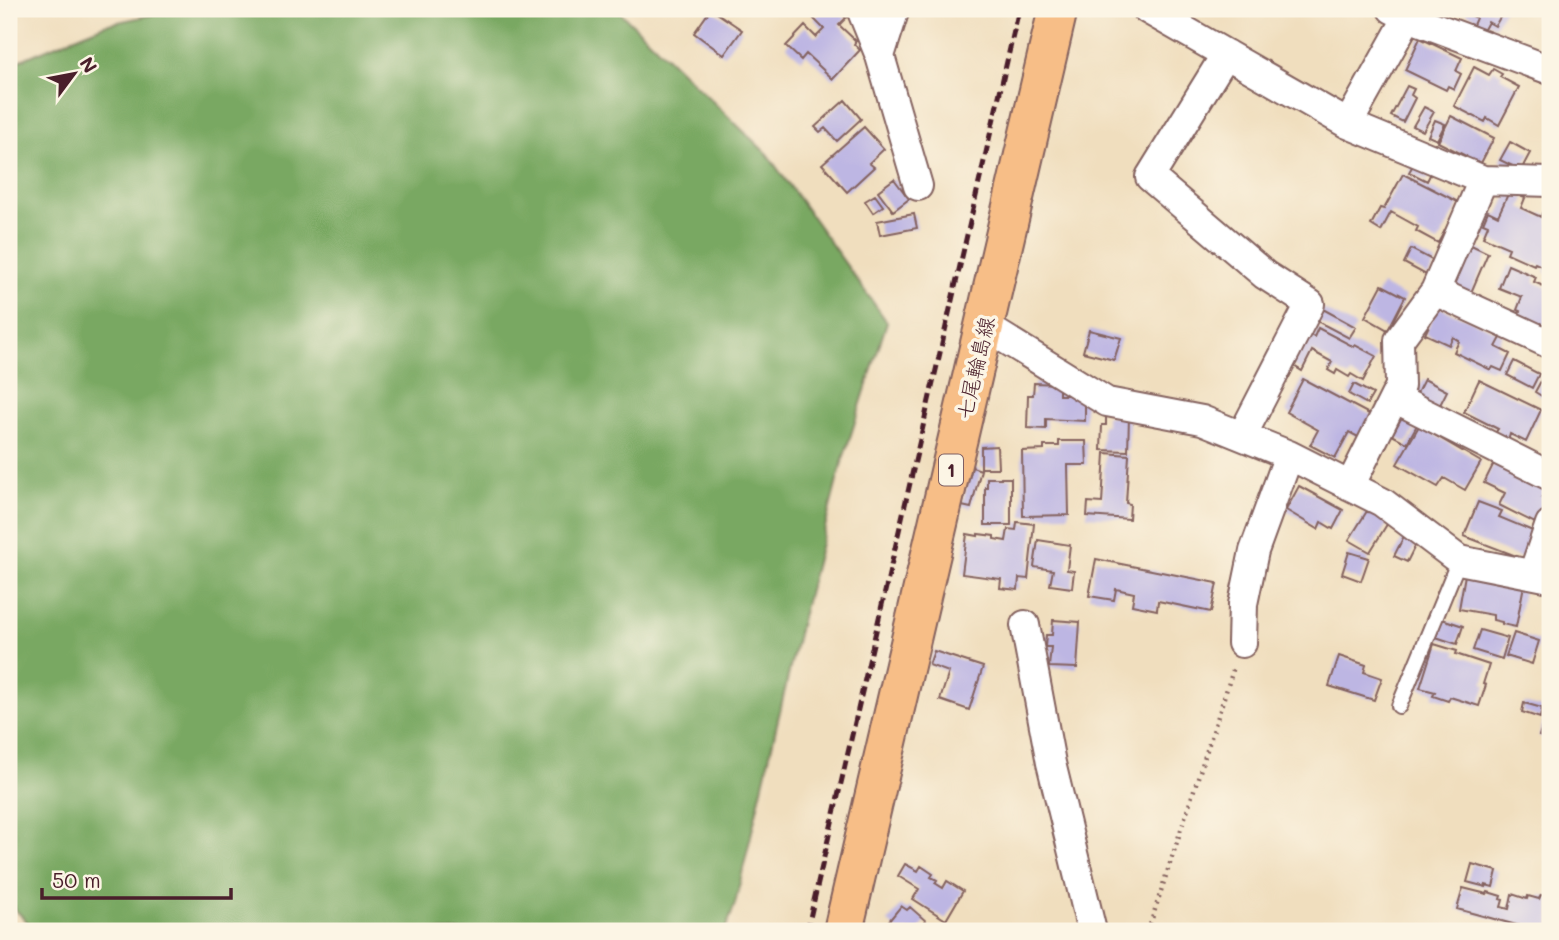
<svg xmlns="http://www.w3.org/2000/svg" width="1559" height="940" font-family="Mali,'Klee One',sans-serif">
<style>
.forest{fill:#79a862;stroke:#626446;stroke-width:2}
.building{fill:#bdb6e3}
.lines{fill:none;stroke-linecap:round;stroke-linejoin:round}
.service-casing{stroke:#84625e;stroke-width:18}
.minor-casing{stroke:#84625e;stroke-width:32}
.primary-casing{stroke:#84625e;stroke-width:42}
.path{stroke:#84625e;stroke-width:4.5;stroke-dasharray:2 5;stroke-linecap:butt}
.service{stroke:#fff;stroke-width:14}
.minor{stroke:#fff;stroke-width:28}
.primary{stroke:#f7be87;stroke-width:38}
.rail{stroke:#4a1f2b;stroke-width:5;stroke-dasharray:10 5;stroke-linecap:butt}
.labels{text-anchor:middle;stroke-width:7;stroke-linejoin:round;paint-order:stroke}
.shield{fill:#fcf5e5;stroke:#7f5f63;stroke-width:2}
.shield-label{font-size:19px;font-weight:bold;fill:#4a1f2b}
.street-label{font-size:21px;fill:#4a1f2b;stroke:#fcf5e5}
</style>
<rect width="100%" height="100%" fill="#fcf5e5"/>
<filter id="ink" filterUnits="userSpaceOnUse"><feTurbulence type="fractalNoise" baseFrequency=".0143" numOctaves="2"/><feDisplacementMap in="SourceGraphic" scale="14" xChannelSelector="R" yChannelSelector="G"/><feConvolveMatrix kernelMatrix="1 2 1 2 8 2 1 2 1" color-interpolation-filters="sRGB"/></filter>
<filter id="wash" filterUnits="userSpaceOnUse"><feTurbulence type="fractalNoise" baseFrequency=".00686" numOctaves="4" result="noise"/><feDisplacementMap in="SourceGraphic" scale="28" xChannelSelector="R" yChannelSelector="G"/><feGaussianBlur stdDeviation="1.57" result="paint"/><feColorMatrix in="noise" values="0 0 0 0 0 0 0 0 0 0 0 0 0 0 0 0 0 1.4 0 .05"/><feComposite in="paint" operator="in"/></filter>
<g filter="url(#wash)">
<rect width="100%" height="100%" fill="#f0debe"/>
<path class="forest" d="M180,9h437l150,145 120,168 -47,147 -39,152 -66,283 -10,27h-689l-27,-28v-838l95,-40z"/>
<g id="blocks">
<path class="building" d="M711,9l31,21 -18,25 -30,-22z
M824,9h13l9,9 -7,7 17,16 -2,3 6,6 -27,29 -27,-25 -5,6 -15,-14 19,-20 11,11 8,-8 -10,-10z
M1460,9h45l-10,17 -7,-4 -5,9 -10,-6 3,-7z
M1420,38l42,20 -6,13 5,3 -7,15 -6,-3 -2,4 -41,-20z
M1474,67l15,8 4,-6 9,5 -2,3 19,10 -20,38 -12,-7 -2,4 -31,-16z
M1407,86l7,3 -3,6 4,3 -12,24 -12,-6z
M845,100l16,19 -24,22 -12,-13 -5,4 -5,-5z
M1424,107l10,5 -11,19 -10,-5z
M1451,116l43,22 -13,25 -3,-2 -2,3 -11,-6 1,-2 -28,-14z
M1435,120l10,4 -8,16 -9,-4z
M864,127l20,22 -15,14 5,4 -27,25 -25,-28z
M1510,142l20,11 -9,17 -21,-10z
M1416,160l17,9 -6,12 -18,-9z
M1403,174l57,29 -22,40 -22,-12 2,-4 -27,-15 -10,19 -10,-6 9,-17 4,1z
M894,179l15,20 -16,12 -15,-20z
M1509,192l16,6 -4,10 20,9 1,-4 8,3v59l-6,-3 2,-4 -11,-5 -1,2 -27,-12 2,-5 -26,-11 5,-12 -5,-2 5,-12 10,5z
M875,195l8,11 -10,7 -8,-12z
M914,214l3,14 -37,7 -3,-14z
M1469,244l19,9 -18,42 -21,-9z
M1411,249l25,13 -8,14 -24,-13z
M1508,265l28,12 -2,5 16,7v39l-19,-8 -15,1 4,-10 -3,-1 5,-13 -23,-9z
M1382,285l23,12 -17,33 -23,-13z
M1438,307l65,27 -7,13 14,7 -8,17 -9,-4 -2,3 -37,-18 5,-11 -6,-4 -4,8 -24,-11z
M1321,308l35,19 -7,11 -34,-18z
M1318,328l36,19 1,-2 21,11 -13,25 -12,-7 -2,3 -12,-7 -2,4 -7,-4 4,-8 -20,-11 -10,20 -13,-8 16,-31 9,5z
M1089,330l32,8 -7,22 -31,-8z
M1514,361l25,13 -7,14 -25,-13z
M1548,368l2,2v31l-15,-9z
M1303,379l70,37 -11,23 -13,-7 -14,26 -25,-13 8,-15 -32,-18z
M1424,379l23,12 -10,20 -23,-12z
M1479,380l62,30 -15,32 -16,-8 -2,7 -14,-6 4,-6 -34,-17z
M1034,383l25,1v11h17l9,-2v28l-39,-2v10l-19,-1 1,-33h5z
M1354,384l19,10 -6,10 -18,-10z
M1106,416l23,1 -1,34 -27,-1 1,-25h4z
M1402,417l15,8 -10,18 -15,-8z
M1419,426l62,36 -16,28 -21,-12 -6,9 -41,-23z
M1059,441h27l1,24h-19l1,50 -46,1 -1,-65 22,-1v-4h15z
M997,446l1,22h-17v-21z
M1105,453l24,2 -3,48 4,1 -1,15 -42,-3 1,-14 14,1z
M1495,461l53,26 -6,11 6,3 -11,23 -38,-19 6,-12 -21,-10z
M972,467l9,3 -10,38 -9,-2z
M987,478h24v47h-26v-38h2z
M1299,486l44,24 -10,19 -12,-7 -3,7 -32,-19z
M1478,502l24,9 -3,6 41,17 -16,25 -60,-23z
M1370,509l19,12 -19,31 -21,-12 18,-29 1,1z
M1017,522l17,2 -6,55 -9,-1 -1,12 -18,-2 1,-9 -39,-5 5,-40 11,2v-2l16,2v3l12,2 2,-12 8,1z
M1404,536l13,6 -10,20 -13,-6z
M1038,540l32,5 -3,25 7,1 -2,17 -22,-3 3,-15 -19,-3z
M1349,552l20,6 -8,23 -19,-7z
M1096,559l121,24 -6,29 -53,-11 -1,9 -25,-5 2,-12 -18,-4 -2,11 -25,-4z
M1466,569l59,11 -9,47 -14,-3v-2l-9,-2v-5l-34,-6z
M1442,619l21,7 -6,18 -21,-7z
M1053,620l27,2 -3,46 -28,-1 2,-20h-6l1,-12h6z
M1480,630l28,8 -6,21 -29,-9z
M1514,633l25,8 -7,23 -26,-8z
M1434,644l23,7 -1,3 33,11 -6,19 3,1 -7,21 -29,-9 -2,4 -15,-5 2,-4 -15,-4z
M934,651l49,16 -14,43 -29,-10 9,-28 -20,-7z
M1339,656l27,9 -2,7 18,6 -8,22 -45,-14z
M1524,703l18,5 -2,10 -18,-6z
M1547,711l3,1v27l-11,-3z
M905,864l13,7 3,-5 12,8 -2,3 6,3 -2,3 8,5 4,-7 16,10 -17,29 -33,-21 6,-10 -21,-13z
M1472,864l25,7 -4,16 -7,-2v2l-19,-5z
M1463,888l24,6 1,-2 13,4 -1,3 3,1 -2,7 8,2 3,-15 15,5 1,-3 11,3 2,-4 9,2v34h-18l-13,-3 1,-2 -63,-17z
M901,906l6,4 3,-3 16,14 -8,10h-20l-10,-9z"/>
</g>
</g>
<g filter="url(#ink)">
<use href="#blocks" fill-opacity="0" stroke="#84625e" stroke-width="2"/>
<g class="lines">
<g class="service-casing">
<path id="service" d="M1399,706l60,-146"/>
</g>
<g class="minor-casing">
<path id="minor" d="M861,9l19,47 15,-47
M1147,9l201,115 135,56 67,2
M1392,9l16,8 142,53
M1226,54l-76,123 115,98 45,29 -68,132
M880,56l38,130
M1348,124l60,-107
M1435,291l115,53
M986,327l121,75 95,18 87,35 93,47 77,58 91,18
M1394,398l156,78
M1350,486l50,-100 -1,-46 36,-49 48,-111
M1533,574l17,-50
M1025,625l26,138 41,168
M1242,643l1,-39 11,-53 35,-96"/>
</g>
<g class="primary-casing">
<path id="primary" d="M843,931c71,-307 145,-614 215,-922"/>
</g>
<path class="path" d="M1148,931l86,-264"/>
<use href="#service" class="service"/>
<use href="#minor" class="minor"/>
<use href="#primary" class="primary"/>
<path class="rail" d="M807,931l212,-922"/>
</g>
</g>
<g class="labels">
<rect class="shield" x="939" y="454.5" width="24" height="31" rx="5"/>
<g class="shield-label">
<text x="951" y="477">1</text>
</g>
<g class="street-label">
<text transform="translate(976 368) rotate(-77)" y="7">七尾輪島線</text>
</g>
</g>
<rect width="1559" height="940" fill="none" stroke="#fcf5e5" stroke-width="35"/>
<g transform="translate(74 74) rotate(58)" stroke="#fcf5e5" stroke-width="5" paint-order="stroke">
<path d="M0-5L12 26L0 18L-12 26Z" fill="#4a1f2b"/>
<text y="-10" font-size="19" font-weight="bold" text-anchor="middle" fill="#4a1f2b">N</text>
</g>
<path d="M42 888v10h189v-10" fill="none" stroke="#4a1f2b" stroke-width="3.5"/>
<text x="52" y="888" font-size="21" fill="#4a1f2b" stroke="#fcf5e5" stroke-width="5" paint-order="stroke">50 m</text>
</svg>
